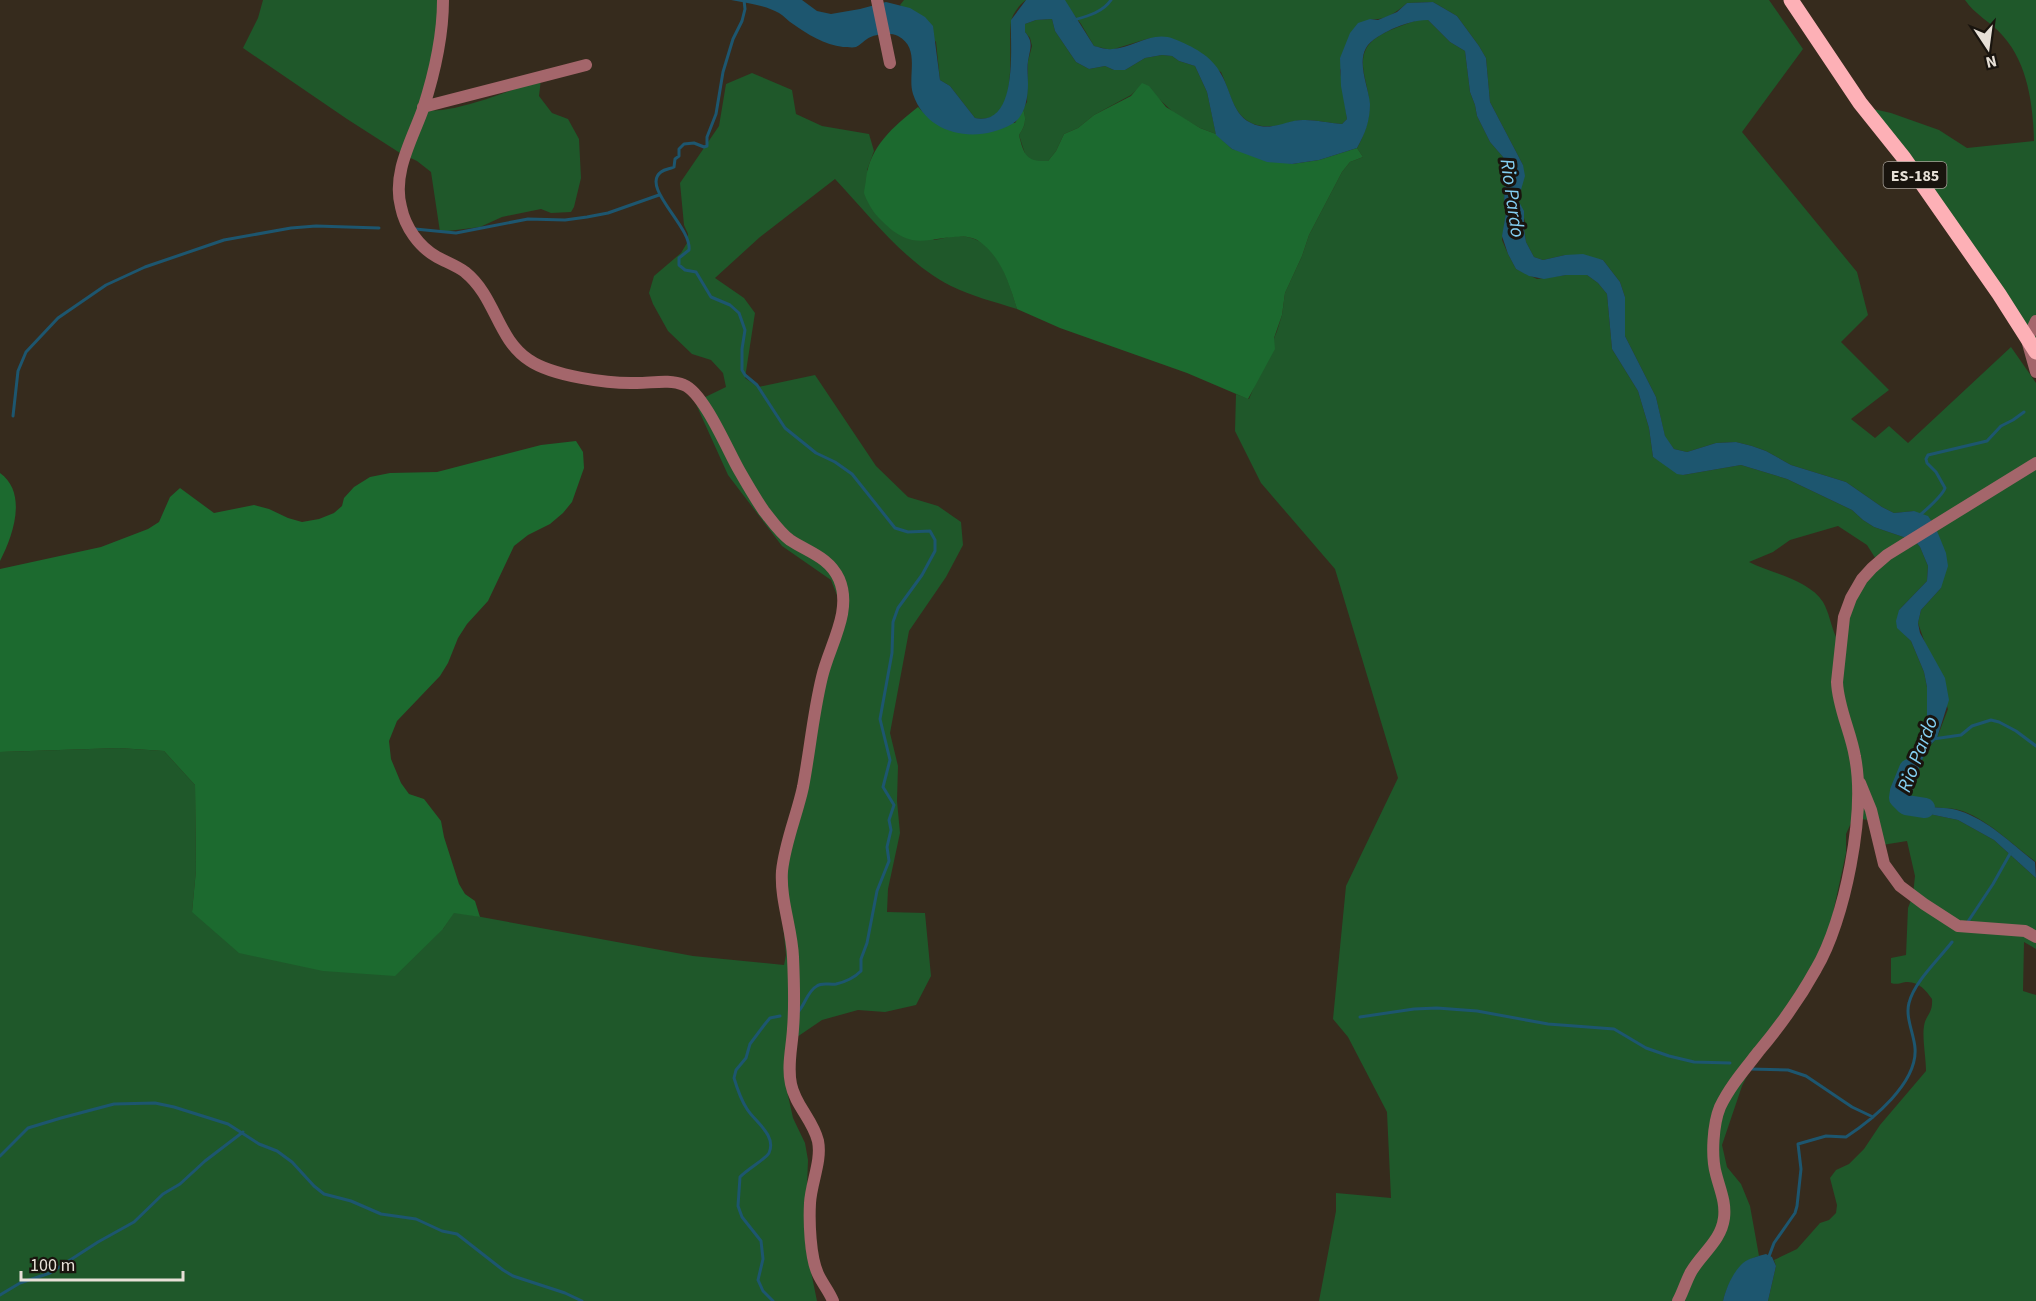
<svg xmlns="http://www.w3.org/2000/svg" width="2036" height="1301" font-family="'Source Sans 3',sans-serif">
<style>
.green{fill:#1f582a;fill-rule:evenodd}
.forest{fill:#1c6a2f}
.water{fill:#1d566f}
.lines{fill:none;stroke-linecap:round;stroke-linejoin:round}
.stream{stroke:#1d566f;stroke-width:3}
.river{stroke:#1d566f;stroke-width:20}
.minor{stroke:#a4666b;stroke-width:12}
.primary{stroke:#fdb0b6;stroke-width:15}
.labels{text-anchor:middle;stroke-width:6;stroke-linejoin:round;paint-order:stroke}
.shield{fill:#19140e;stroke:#a9a39b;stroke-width:1.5}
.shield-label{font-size:16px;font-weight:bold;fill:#e7e0d7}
.water-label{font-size:20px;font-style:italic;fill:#84cff2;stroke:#19140e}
</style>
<rect width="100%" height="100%" fill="#362b1d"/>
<path class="green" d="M263,0h179l-17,109c22,8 92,-21 116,-30l-2,17 13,17 16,6 11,20 2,39 -7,29 -3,5 -20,1 -10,-4 -39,8 -22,10 -40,5 -9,-60 -14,-11 -17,-8 -53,-34 -104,-71 15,-30z
M904,0h122c-6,4 -14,14 -15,22 -4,26 11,105 -36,96l-25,-32 -10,-6 -4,-38 -36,-37z
M1063,0h706l34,49 -61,83 115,140 11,43 -27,27 48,48 -38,29 24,19 14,-12 19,17 103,-96 25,36v479c-22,-16 -51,-45 -77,-52 -16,-4 -35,0 -49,-11l12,-41 5,-9 10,-11 11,-29 -30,-86 3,-13 20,-22 -27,-77 -20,2 -12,-6 -36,-25 -55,-17 -25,-14 -14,-5 -16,-4 -20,1 -29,9 -13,-3 -9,-12 -9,-40 -31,-61v-39l-5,-15 -17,-22 -38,-5 -22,5 -9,-3 -8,-15 -2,-13 1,-8 -7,-21 5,-35 -33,-63 -4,-44 -7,-12 -22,-30 -24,-14 -26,1c-11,10 -23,18 -37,16l-30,51 7,49 -5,5c-13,-1 -25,-4 -37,-4 -11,-1 -21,6 -32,6 -38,3 -40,-27 -52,-54l-71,-34 -39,12 -17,-4 -13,-22z
M1965,0h71v352l-167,-244 22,5 48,17 28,18 67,-7c-1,-36 -6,-77 -31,-105 -11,-13 -29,-22 -38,-36z
M1052,19l3,12 21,31 13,7 16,-3 9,4h11l20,-12 17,-3 10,1 7,5 16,5 12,26 9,42 -16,-6 -26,-15 -31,-29 -12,11 -37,20 -16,13 -14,6 -8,17 -8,10 -12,1 -10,-5 -7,-22c6,-9 8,-15 4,-26l4,-7 1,-41 4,-15 -2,-8 -5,-6v-8l11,-4z
M1418,20h10l22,22 15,9 5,41 5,13 2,11 13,26 13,15 4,10 -3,35 2,11 -4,27 6,14 8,15 21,10 29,-4h21l11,8 9,11 5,55 26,42 11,37 4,29 30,18 58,-10 46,14 65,31 11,10 11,7 41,14 5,6 8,19 -1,15 -28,29 6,25 6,6 13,31 3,15v32l-10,25 -9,14 -7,21 14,32 43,9 36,20 42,38v71l-12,-7 -1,49 13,4v306h-268l8,-35 -2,-6 23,-11 23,-26 9,-3 7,-7 1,-8 -7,-27 6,-8 13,-6 15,-15 16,-24 46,-54c0,-13 -4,-34 -2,-45 2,-12 9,-12 8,-27 -6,-9 -14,-18 -26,-17 -6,1 -9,3 -15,1v-25l15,-3 2,-47 5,-13 2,-19 -8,-35 -31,5 -7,-26 -9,-1 -9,4 -5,11v19l-16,74 -21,49 -51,78 -16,32 -20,59 5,22 14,17 9,22 9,50c-20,5 -31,26 -36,45h-404l17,-90v-18l55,5 -4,-86 -39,-75 -15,-18 13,-133 52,-108 -63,-209 -74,-86 -26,-52 1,-37 13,5 28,-68 5,-16 3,-22 17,-37 7,-21 33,-63 8,-10 13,-5 -6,-9c8,-14 14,-32 12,-48 -1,-16 -11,-36 -3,-51 7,-15 37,-24 52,-29zM1838,526l29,19 12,19 -32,47 -11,26c-5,-11 -7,-25 -13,-35 -14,-22 -52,-29 -74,-40l24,-10 17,-12z
M752,73l40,17 4,24 26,12 47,8 5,17 -7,19 67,70c8,-1 16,-4 23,-4 39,-1 51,43 60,73 -22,-7 -46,-13 -66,-23 -47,-24 -81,-70 -116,-107l-75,58 -45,41 29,20 11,15 -10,65 13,9 57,-12 61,91 32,31 30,9 23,16 2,23 -17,32 -37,54 -19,102 8,33 -1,35 3,32 -12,56 -1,23 38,1 6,63 -15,29 -31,7 -27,-2 -36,10 -25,17 -10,54 6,27 12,25 3,17 -3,82 12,59h-817v-549l119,-4 45,3 31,34 1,85 -4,42 251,17 11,-17 239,44 91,9 2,-10 -6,-61 62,-286 -11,-28 -49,-34 -54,-71 -33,-73 31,-15 -3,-14 -12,-13 -19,-6 -24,-23 -15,-27 -4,-11 5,-17 27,-23 6,-10 1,-9 -4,-9 -4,-42 39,-57 7,-42z"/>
<path class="forest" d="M1142,83l7,3 17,21 34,21 16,6 16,15 60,15 27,-4 38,-12 6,9 -13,5 -8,10 -33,63 -7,21 -17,37 -3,22 -8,23 1,11 -27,50 -61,-26 -127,-45 -43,-19c-8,-25 -15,-51 -37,-67 -17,-13 -47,2 -68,-2 -14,-3 -24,-13 -34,-23 -5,-5 -12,-17 -14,-24 0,-4 2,-10 2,-14 4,-33 27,-52 52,-72l11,11 86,5 8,-14c4,11 2,17 -4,26 5,20 7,27 29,26l8,-10 8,-17 14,-6 16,-13 37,-19z
M576,441l7,11 1,16 -12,34 -9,11 -13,11 -22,11 -14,11 -26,55 -21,23 -9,14 -10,25 -8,13 -43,45 -8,20 2,18 10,24 8,11 15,5 17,22 3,16 15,47 6,10 10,7 5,16 -26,-4 -11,16 -48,47 -72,-5 -84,-18 -47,-41 4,-42 -1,-85 -31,-34 -45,-3 -119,4v-183l101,-22 47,-18 11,-7 11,-25 10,-9 34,25 40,-8 15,4 19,9 14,4 17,-3 15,-6 8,-7 2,-8 10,-11 16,-10 20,-4 47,-1 104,-27z
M0,473c28,20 13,63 0,88z"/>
<path class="water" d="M731,0h71l15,11 14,3 29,-5 26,-7 24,6 15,9 8,9 7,54 10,6 25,32c44,9 35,-72 36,-98l15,-20h39l29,46c5,1 12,4 18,3 21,-1 41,-19 62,-10 18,7 38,17 47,35 12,20 11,46 39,52 16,3 30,-7 45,-6 12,0 24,3 37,4l5,-5 -6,-33 -1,-28 10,-25 8,-10 12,-4 8,1 19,-8 10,-9 26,-1 24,14 22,30 7,12 4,44 33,63 2,11 -7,24 6,11v18l2,13 8,15 9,3 22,-5 18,-1 20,6 17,22 5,15v39l31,61 9,39 9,13 13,3 29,-9 20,-1 16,4 14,5 25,14 55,17 36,25 12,6 20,-2 14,5 7,10 11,27 2,13 -7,22 -20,22 -3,13 2,10 25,45 4,22 -12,38 -10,11 -10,22 -7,28c13,12 34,6 50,12 28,9 52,33 75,51l1,16 -42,-38 -36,-20 -43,-9 -10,-4 -4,-5 -3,-11 3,-12 7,-21 9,-14 10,-25v-32l-3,-15 -13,-31 -14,-13 -1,-7 3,-11 28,-29 1,-15 -8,-19 -5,-6 -41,-14 -11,-7 -11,-10 -65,-31 -46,-14 -58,10 -6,-1 -24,-17 -4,-29 -11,-37 -26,-42 -5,-55 -9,-11 -11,-8h-21l-22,4 -15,-3 -13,-7 -8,-15 -6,-18 4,-23 -2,-11 2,-35 -3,-10 -13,-15 -13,-26 -2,-11 -5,-13 -5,-41 -15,-9 -22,-22c-13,0 -24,4 -36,9 -8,4 -22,11 -26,19 -9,16 3,40 4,56 0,17 -5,30 -13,44l-38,12 -27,4 -25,-2 -35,-13 -16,-14 -9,-43 -12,-26 -16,-5 -7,-5 -10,-1 -17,3 -20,12h-11l-9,-4 -16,3 -13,-7 -21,-31 -3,-12 -16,1 -11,4v8c9,10 5,17 3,29 -1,8 0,16 0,23 0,14 -3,33 -16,40 -35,20 -85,12 -99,-30 -6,-18 8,-46 -15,-58 -8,-4 -23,-2 -31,3 -3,2 -7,6 -11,8 -3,1 -10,0 -13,0 -18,-2 -36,-13 -50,-23 -5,-3 -9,-8 -14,-11 -14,-8 -32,-10 -48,-13z
M1766,1254l6,3 4,9 -8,35h-45c3,-13 10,-29 20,-38 6,-5 16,-7 23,-9z"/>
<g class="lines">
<path class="stream" d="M744,0l1,9 -3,12 -9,18 -10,33 -7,42 -9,23v9l-3,1 -10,-4 -10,1 -5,5v7l-4,3 -1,8c-4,2 -9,2 -13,5 -21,15 31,55 28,78l-10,8v7l6,5 11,2 15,25 19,8 9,8 6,17 -3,19v21l3,5 12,10 28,43 31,25 19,9 17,12 43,54 13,4 22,-1 5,9v11l-13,24 -24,33 -5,14 -1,31 -12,66 10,41 -7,27 11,18 -5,15 2,10 -4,17 2,14 -12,30 -10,52 -6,16v12c-6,6 -16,11 -25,13 -7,1 -14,-2 -19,2 -10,5 -12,20 -20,27
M1074,20c14,-4 29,-8 37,-20
M415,229l41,4 72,-14 37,1 22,-3 21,-4 51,-18
M13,416l5,-45 8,-19 32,-34 48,-33 39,-18 79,-27 67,-12 25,-2 63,2
M1920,515c7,-6 22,-19 25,-27l-9,-16 -9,-9 -1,-4 2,-4 59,-14 14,-15 12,-6 11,-8
M1933,739l28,-4 11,-9 19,-6 8,2 17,9 20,15
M1967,923l26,-39 18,-32
M1360,1017l54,-8 23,-1 40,3 71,13 66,5 32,19 23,8 25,6 36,1
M1750,1069l38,1 18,6 46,31 21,10
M0,1156l28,-28 33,-10 53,-14 41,-1 19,4 54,17 31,20 18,7 15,11 22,24 10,8 27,7 30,13 35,5 26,12 15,3 46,36 10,6 52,17 17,8
M1768,1259l6,-16 21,-30 2,-7 4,-37 -3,-25 28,-8 20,1c26,-17 72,-54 69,-89 -1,-14 -10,-31 -6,-45 5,-21 30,-44 43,-61
M0,1295l20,-12 30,-10 48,-31 36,-20 29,-28 17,-10 25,-23 38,-29
M773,1301l-10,-10 -5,-11 5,-21 -2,-18 -19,-24 -4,-11 2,-29c6,-7 27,-19 29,-24 8,-18 -14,-31 -22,-44 -6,-9 -10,-21 -13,-31l2,-8 10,-12 4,-14 15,-20 5,-6 10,-2"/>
<path class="river" d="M1909,769l-9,22 -1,7 7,7 19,3"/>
<path class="minor" d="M443,0c0,36 -9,75 -20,109 -11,31 -31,64 -22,98 4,20 18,40 36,50 9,5 20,9 28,15 31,25 32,67 64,88 23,16 80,24 108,23 15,0 33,-4 47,2 20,8 44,66 55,85 8,14 16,28 25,41 8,10 16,22 26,29 18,12 39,17 49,39 14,32 -10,67 -17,98 -9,37 -12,73 -19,110 -6,28 -18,55 -21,84 -2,29 10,58 11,86 1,23 2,49 0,72 -1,18 -6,37 -2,55 4,21 22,36 27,57 4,20 -7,42 -8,62 -1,18 0,54 8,71 4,9 11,17 15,27
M877,0l13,63
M423,107l163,-42
M2036,321l-9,19 9,32
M1860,783l11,27 13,54 16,22 24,18 34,22 67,5 11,6
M1678,1301c5,-9 8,-20 13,-29 11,-19 30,-31 33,-54 2,-16 -4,-28 -8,-44 -5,-18 -3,-50 4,-67 10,-21 25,-38 39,-56 21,-25 41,-53 57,-82 29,-49 50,-156 39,-212 -4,-25 -17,-49 -18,-75l7,-65 7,-19 11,-19 10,-11 15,-13 149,-92"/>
<path class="primary" d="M1791,0l69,103 44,55 95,136 37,58"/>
</g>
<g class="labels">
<rect class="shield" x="1883.5" y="162" width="63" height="26" rx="4.5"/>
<g class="shield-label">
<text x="1915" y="181">ES-185</text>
</g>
<g class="water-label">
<text transform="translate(1513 198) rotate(82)" y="7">Rio Pardo</text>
<text transform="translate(1917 754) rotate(-69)" y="7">Rio Pardo</text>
</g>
</g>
<g transform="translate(1988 48) rotate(167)" stroke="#19140e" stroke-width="4.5" paint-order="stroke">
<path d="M0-4.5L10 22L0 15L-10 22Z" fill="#e7e0d7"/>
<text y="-9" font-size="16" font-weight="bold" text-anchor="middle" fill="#e7e0d7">N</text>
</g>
<path d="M21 1271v9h162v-9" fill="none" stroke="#e7e0d7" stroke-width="3"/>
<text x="30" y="1271" font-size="18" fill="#e7e0d7" stroke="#19140e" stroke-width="4.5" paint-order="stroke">100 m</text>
</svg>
